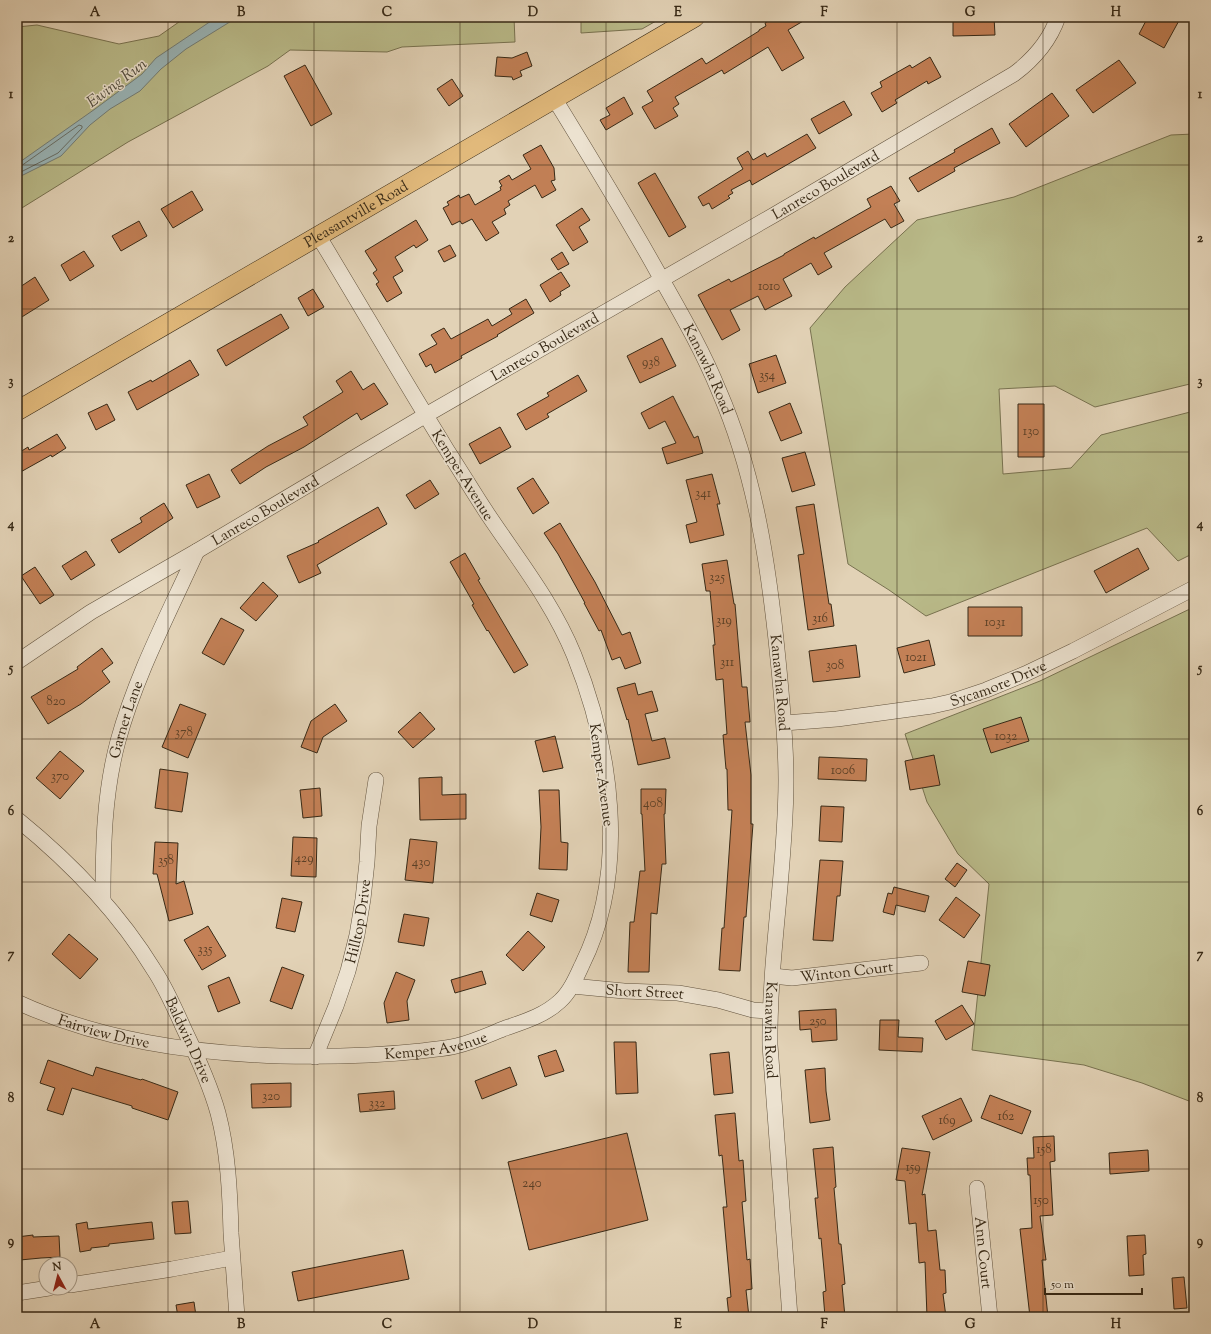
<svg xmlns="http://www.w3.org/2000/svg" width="1211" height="1334" font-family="'Sorts Mill Goudy',serif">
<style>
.green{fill:#b9ba89;stroke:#787250}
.water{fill:#99b5b8;stroke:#727d77}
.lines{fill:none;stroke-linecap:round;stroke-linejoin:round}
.shore{stroke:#686f67;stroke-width:1}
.building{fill:#c38056;stroke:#372916}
.minor-casing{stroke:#62533e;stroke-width:16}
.major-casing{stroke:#372916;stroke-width:20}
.minor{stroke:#ece2d0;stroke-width:15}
.major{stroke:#e1b97b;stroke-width:19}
.grid{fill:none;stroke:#372916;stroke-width:1;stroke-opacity:0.55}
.labels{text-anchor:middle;stroke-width:3;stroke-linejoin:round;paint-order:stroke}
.number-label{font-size:13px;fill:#5a3f26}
.street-label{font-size:15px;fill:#372916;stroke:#ece2d0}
.water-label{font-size:16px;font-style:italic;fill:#504c3e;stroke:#ece2d0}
.neatline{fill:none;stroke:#372916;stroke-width:1.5}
.grid-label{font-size:13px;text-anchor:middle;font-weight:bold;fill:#372916}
</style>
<rect width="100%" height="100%" fill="#e2d2b6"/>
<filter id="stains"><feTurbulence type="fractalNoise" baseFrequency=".005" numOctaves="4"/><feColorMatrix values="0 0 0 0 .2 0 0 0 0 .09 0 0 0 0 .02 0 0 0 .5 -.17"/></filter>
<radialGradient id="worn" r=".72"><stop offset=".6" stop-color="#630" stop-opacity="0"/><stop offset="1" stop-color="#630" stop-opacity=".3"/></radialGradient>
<path class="green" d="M186,17h328l1,25 -113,5 -15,5 -97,-2 -22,16 -140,76 -111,69v-184l20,-2 82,19 40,-8z
M581,17h82l-21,12 -61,4z
M1194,134v249l-99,24 -40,-21 -56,3 4,85 68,-6 30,-33 93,-24v142l-16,8 -31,-33 -221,88 -37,-26 -41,-26 -38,-236 35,-41 72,-67 97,-23 157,-62z
M1194,607v492l-5,2 -47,-18 -58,-18 -112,-15 17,-166 -31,-30 -31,-52 -22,-68 135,-53z"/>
<path class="water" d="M217,17h27l-11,3 -47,29 -25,20 -21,22 -30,18 -20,16 -29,31 -44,22v-14l78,-55 47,-35 14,-16z"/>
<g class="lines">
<path class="shore" d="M17,167l4,-1 58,-41 3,1v2l-24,25 -41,21"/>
</g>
<path class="building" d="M775,17h35l-22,13 16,28 -22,13 -14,-24 -44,27 -2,-4 -47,27 4,7 -6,4 5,8 -23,13 -13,-22 11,-6 -6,-10 55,-33 4,6 53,-33v-1l7,-4 -1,-3z
M953,17h41l1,18 -42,1z
M1148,17h33l-17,31 -25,-14z
M527,52l5,14 -12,5 2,5 -9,4 -1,-3 -17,-1 2,-19 15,1z
M930,57l11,20 -13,7 -1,-3 -32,19 2,3 -15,9 -11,-19 11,-6 -2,-5 30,-17 2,3z
M1119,60l17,23 -43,30 -17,-23z
M305,65l27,49 -21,12 -27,-50z
M452,79l11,17 -14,10 -12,-17z
M1052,93l17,23 -43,31 -17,-23z
M624,97l9,17 -27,16 -6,-10 10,-5 -4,-7z
M844,101l8,14 -33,19 -8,-15z
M992,128l8,15 -46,25 1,3 -37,21 -9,-14 46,-26 -1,-2z
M807,134l9,14 -64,37 -2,-5 -19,10 2,3 -5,3 2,2 -18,11 -3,-6 -6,3 -5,-9 45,-28 -6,-11 11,-7 5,9 12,-7 2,4z
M541,145l13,23 1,12 -4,1 5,9 -14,8 -7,-13 -27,16 2,4 -6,4 2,5 -14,8 7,11 -13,8 -14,-22 -10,5 -2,-3 -8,4 -9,-17 6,-3 -2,-3 12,-7 1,3 9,-4 6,11 26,-15 -1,-3 2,-1 -3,-5 10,-6 3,5 19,-11 -8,-14z
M655,173l31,54 -17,10 -31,-54z
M891,186l9,15 -6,3 10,17 -13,7 -6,-9 -61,34 8,14 -14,8 -7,-12 -28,16 9,17 -27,14 -7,-14 -28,14 10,20 -18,10 -24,-45 31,-16 2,3 53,-27v-1l30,-17 1,2 56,-32 -4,-8z
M192,191l11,19 -30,18 -12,-19z
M582,208l8,12 -11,7 9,15 -15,9 -17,-26z
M416,220l12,20 -12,8 -2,-3 -19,12 8,14 -10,6 9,16 -15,9 -11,-18 3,-2 -6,-9 4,-3 -12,-19z
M139,221l8,15 -26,15 -9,-15z
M450,245l6,11 -12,6 -6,-11z
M84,251l10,15 -24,15 -9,-16z
M562,252l7,12 -11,6 -7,-11z
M561,272l9,14 -10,6 1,3 -11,7 -10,-17z
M35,277l14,23 -32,20v-31z
M313,289l11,18 -16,9 -10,-18z
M526,299l8,14 -37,22 1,1 -37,20 1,2 -27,15 -4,-9 -5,3 -7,-13 18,-10 -6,-9 13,-7 7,11 37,-20 4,7 20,-12 -3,-5z
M281,314l8,14 -63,38 -9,-16z
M662,338l14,28 -36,17 -13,-27z
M776,355l10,28 -28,10 -9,-29z
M190,360l9,15 -62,35 -9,-18 23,-12 1,2z
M351,371l12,19 11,-7 14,21 -27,16 -4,-7 -53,34 -38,20 -26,17 -9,-14 37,-24 40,-21 -5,-8 40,-25 -7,-11z
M578,375l9,16 -40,23 2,3 -23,13 -9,-16 32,-18 -2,-3z
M673,396l21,42 4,-2 5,17 -36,11 -5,-16 14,-5 -11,-22 -16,8 -8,-16z
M790,403l12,30 -21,8 -12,-29z
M107,404l8,16 -19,10 -8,-17z
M1018,404h26v53h-26z
M500,427l11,20 -31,17 -11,-20z
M57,434l9,14 -14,9 -1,-2 -34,19v-20l11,-7 1,3z
M805,452l10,33 -23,7 -10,-34z
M209,474l11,23 -23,11 -11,-23z
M712,474l8,30h-3l7,31 -34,8 -4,-18 11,-3 -11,-42z
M533,478l16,25 -16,11 -16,-26z
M430,480l9,14 -24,15 -9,-14z
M164,503l9,15 -54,35 -8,-13 31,-18 -2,-4z
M814,504l15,100h2l3,22 -26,4 -10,-75 6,-1 -8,-47z
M378,507l9,17 -70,41 4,8 -22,10 -12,-27 32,-14 -1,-1z
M560,523l35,59 27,53 8,-3 11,31 -16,6 -5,-12 -8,3 -11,-30 -2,1 -15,-28h1l-27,-49 -14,-21z
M1138,548l11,21 -43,24 -12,-22z
M86,551l9,14 -24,15 -9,-14z
M465,553l15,26 -2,1 50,85 -14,8 -26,-43 -1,1 -15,-26 2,-1 -24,-42z
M727,560l7,44h1l7,83h5l3,35h-5l6,53v49h2l-7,93h-2l-4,54 -21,-1 3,-42h2l8,-118h-4l-1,-41h-1l-3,-34 4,-1 -4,-55 -7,1 -3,-35h2l-5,-54h-4l-4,-27z
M35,567l19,28 -14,9 -19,-28z
M263,582l15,14 -22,25 -16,-13z
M968,607h54v29h-54z
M221,618l23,12 -20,35 -22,-12z
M929,640l6,25 -31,8 -7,-25z
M856,645l4,32 -47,5 -4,-31z
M102,648l11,15 -11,8 8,11 -29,22 -33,20 -17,-27 47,-28 -1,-2z
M635,683l3,12 14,-4 6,20 -13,3 7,27 13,-3 5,20 -32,7 -10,-46 -1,1 -10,-32z
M180,704l26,10 -18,44 -26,-11z
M335,704l12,17 -24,16 -6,16 -16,-6 10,-26z
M420,712l15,17 -22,19 -15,-16z
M1021,717l8,24 -38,12 -8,-24z
M555,736l8,32 -20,4 -8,-31z
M60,751l24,20 -24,28 -24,-21z
M934,755l6,30 -30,5 -5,-29z
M819,757l48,2 -1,22 -48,-2z
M160,769l28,4 -6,39 -27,-4z
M442,777v18l24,-1v25l-46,1 -1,-42z
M320,788l2,28 -19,2 -3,-28z
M641,789h25l-1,25h-1l2,50h-4l-5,50 -6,-1 -2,59h-21l2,-50h4l6,-51h5l-3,-57h-1z
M539,790h20l2,52 7,1 -1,27 -28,-1 2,-42z
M821,806l23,1 -2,35 -23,-1z
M293,837l24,1 -1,39 -25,-1z
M410,839l27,3 -4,41 -28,-3z
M155,842l23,1 -2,41 8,-3 9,33 -24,7 -12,-47h-4z
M820,860l23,1 -3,35h-3l-4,45 -20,-1z
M957,863l10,7 -12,17 -10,-8z
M894,887l35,9 -4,16 -29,-7 -2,10 -11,-3 5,-19 4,1z
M537,893l22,7 -7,22 -22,-7z
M956,897l24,18 -16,23 -25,-18z
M282,898l20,4 -7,30 -19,-4z
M404,914l25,4 -5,28 -26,-4z
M208,926l18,30 -24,14 -18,-30z
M528,931l17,16 -22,24 -17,-16z
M69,934l29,25 -18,20 -28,-25z
M968,961l22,4 -5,31 -23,-4z
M282,967l22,8 -12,34 -22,-8z
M482,971l4,13 -31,9 -4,-13z
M396,972l19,8 -8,21 2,19 -22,3 -3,-20z
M229,977l11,26 -22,9 -10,-26z
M962,1005l12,19 -28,16 -11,-19z
M836,1009l1,31 -25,2 -1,-13 -11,1 -1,-19z
M880,1020h19l-1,17 25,1 -1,14 -43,-2z
M614,1042h22l2,51 -22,1z
M556,1050l8,21 -19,6 -7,-21z
M729,1052l4,41 -19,2 -4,-41z
M48,1060l45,16 3,-9 45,13 1,-1 36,13 -10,28 -36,-12v-2l-60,-18 -9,27 -16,-5 8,-22 -15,-5z
M510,1067l7,18 -35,14 -7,-18z
M825,1068l1,23 4,29 -20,3 -5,-53z
M291,1083v24l-39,1 -1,-24z
M394,1091l1,18 -35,3 -2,-18z
M990,1095l41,16 -9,23 -41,-16z
M961,1098l11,23 -39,19 -11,-24z
M735,1113l4,48 4,-1 3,41 -4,1 5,58 3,-1 2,30 -6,1 3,27h-20l-2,-19 4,-1 -8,-90h4l-5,-52 -3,1 -4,-41z
M627,1133l21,87 -119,30 -21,-88z
M1054,1136l1,25 -5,1 3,53 -13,1 6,44h-4l6,57h-18l-10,-88 12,-1 -2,-53h-2l-1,-17h7l-1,-21z
M833,1147l3,40 -2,1 5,56h2l4,40 -3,1 3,32h-20l-2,-25 3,-1 -5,-53 -2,1 -4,-41h3l-5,-49z
M902,1148l28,4 -8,43 3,-1 3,37 8,-1 4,40h5l1,23 -3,1 3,23h-19l-2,-55 -6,1 -3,-40 -7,1 -4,-43 -9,-1z
M1148,1150l1,21 -39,3 -1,-21z
M188,1201l3,32 -16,1 -3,-32z
M87,1222l1,7 64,-7 2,17 -45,5v2l-18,2v2l-11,2 -4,-28z
M33,1235v2l26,-1 1,21 -19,1 -21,2 -3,-23z
M1145,1235l1,19 -3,1 1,20 -15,1 -2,-40z
M403,1250l6,29 -111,22 -6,-29z
M1184,1277l3,31 -13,1 -2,-31z
M194,1302l2,14 -18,1 -2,-12z"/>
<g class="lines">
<g class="minor-casing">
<g id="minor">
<path id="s1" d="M554,98c35,57 70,114 103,173 22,39 45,78 62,120 37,85 50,177 59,268 4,40 8,80 8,121 0,89 -17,176 -16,265l20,272"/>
<path id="s2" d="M17,662l74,-50 106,-61 229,-136 348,-200 240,-141c20,-15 36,-34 44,-57"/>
<path id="s3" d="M784,723l53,-4 95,-13 18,-4 36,-12 39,-16 48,-23 121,-63"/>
<path id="s4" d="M17,819c53,43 101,92 137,151 12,18 21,39 30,59 13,27 26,55 34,84 10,38 12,80 13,120 2,28 4,56 6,84"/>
<path id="s5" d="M103,900c0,-54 1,-107 15,-159 18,-66 51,-128 79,-190"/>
<path id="s6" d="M773,976l19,2 129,-15"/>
<path id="s7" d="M572,986l52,5 54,2 40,7 35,10 17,1"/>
<path id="s8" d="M17,1002c82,38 173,51 263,54 47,1 94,0 141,-5 12,-2 24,-2 35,-5 17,-4 32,-11 47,-17 20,-7 41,-13 57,-28 10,-9 16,-23 22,-36 47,-94 30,-216 -8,-310 -22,-54 -58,-98 -89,-145 -13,-20 -25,-40 -38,-60 -44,-71 -85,-142 -128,-213"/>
<path id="s9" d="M315,1057l21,-51 12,-35 9,-36 6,-36 4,-37 2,-36 7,-46"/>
<path id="s10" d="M977,1188l13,129"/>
<path d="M70,1285l102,-16 60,-11"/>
<path d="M17,1293l32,-5"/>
</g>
</g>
<g class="major-casing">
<g id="major">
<path id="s11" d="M17,411l678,-394"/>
</g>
</g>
<use href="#minor" class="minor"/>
<use href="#major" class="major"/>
</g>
<path class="grid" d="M168,17v1300M314,17v1300M460,17v1300M606,17v1300M751,17v1300M897,17v1300M1043,17v1300M17,165h1177M17,309h1177M17,452h1177M17,595h1177M17,739h1177M17,882h1177M17,1025h1177M17,1169h1177"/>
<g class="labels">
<g class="number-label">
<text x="769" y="290">1010</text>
<text x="651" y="366">938</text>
<text x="767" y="379">354</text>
<text x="1031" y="435">130</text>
<text x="703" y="497">341</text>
<text x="717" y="581">325</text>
<text x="820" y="622">316</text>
<text x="724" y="624">319</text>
<text x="995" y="626">1031</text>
<text x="916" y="661">1021</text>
<text x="727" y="666">311</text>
<text x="835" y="669">308</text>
<text x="56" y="705">820</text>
<text x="184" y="736">378</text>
<text x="1006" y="740">1032</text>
<text x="843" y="774">1006</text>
<text x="60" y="780">370</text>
<text x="653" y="807">408</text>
<text x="304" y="862">429</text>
<text x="166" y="864">358</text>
<text x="421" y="866">430</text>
<text x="205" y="953">335</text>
<text x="818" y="1025">250</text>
<text x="271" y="1100">320</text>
<text x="377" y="1107">332</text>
<text x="1006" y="1120">162</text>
<text x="947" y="1124">169</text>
<text x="1044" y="1153">158</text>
<text x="913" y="1171">159</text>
<text x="532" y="1187">240</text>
<text x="1041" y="1204">150</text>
</g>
<g class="street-label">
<text dy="5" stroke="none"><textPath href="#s2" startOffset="939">Lanreco Boulevard</textPath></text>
<text dy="5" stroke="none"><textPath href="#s11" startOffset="392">Pleasantville Road</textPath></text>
<text dy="5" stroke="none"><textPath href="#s2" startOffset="615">Lanreco Boulevard</textPath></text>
<text dy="5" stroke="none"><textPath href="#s1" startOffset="312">Kanawha Road</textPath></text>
<text transform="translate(463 475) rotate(58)" y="5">Kemper Avenue</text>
<text dy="5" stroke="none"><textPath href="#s2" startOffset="291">Lanreco Boulevard</textPath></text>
<text dy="5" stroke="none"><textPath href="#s1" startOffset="636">Kanawha Road</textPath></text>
<text dy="5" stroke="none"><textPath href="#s3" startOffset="219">Sycamore Drive</textPath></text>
<text dy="5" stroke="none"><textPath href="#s5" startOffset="183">Garner Lane</textPath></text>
<text transform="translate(602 775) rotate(82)" y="5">Kemper Avenue</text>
<text dy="5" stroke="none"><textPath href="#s9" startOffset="143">Hilltop Drive</textPath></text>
<text dy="5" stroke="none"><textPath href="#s6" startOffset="74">Winton Court</textPath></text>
<text dy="5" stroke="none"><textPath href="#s7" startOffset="73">Short Street</textPath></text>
<text dy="5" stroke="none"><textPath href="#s8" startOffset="92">Fairview Drive</textPath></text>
<text dy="5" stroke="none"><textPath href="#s1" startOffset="984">Kanawha Road</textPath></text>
<text dy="5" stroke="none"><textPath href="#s4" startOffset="283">Baldwin Drive</textPath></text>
<text dy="5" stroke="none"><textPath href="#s8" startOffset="427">Kemper Avenue</textPath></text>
<text dy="5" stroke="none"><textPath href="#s10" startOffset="65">Ann Court</textPath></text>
</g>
<g class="water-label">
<text transform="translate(116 82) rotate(-37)" y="6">Ewing Run</text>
</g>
</g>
<rect width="1211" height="1334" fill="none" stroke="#e2d2b6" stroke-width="44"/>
<g transform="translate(58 1276) rotate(353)"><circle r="19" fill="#ece2d0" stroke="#a49886"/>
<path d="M0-3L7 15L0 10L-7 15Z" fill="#8f2418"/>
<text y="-6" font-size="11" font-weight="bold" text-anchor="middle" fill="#372916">N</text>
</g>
<path d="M1045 1288v6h97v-6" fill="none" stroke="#372916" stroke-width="2"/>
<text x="1051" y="1288" font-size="12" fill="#372916" stroke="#ece2d0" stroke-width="3" paint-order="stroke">50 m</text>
<rect x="22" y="22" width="1167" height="1290" class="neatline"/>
<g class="grid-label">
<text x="95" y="16">A</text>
<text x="241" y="16">B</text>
<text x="387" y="16">C</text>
<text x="533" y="16">D</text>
<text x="678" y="16">E</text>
<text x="824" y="16">F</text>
<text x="970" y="16">G</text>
<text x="1116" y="16">H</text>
<text x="11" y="98">1</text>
<text x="1200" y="98">1</text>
<text x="11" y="242">2</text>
<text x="1200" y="242">2</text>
<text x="11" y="385">3</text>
<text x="1200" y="385">3</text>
<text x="11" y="528">4</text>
<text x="1200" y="528">4</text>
<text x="11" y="672">5</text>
<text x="1200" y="672">5</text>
<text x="11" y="815">6</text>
<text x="1200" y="815">6</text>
<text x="11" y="958">7</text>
<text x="1200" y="958">7</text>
<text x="11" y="1102">8</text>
<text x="1200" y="1102">8</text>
<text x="11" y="1245">9</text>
<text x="1200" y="1245">9</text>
<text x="95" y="1328">A</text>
<text x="241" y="1328">B</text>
<text x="387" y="1328">C</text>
<text x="533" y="1328">D</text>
<text x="678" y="1328">E</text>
<text x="824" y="1328">F</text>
<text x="970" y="1328">G</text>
<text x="1116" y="1328">H</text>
</g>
<rect width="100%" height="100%" filter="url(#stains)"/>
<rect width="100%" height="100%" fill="url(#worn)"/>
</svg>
